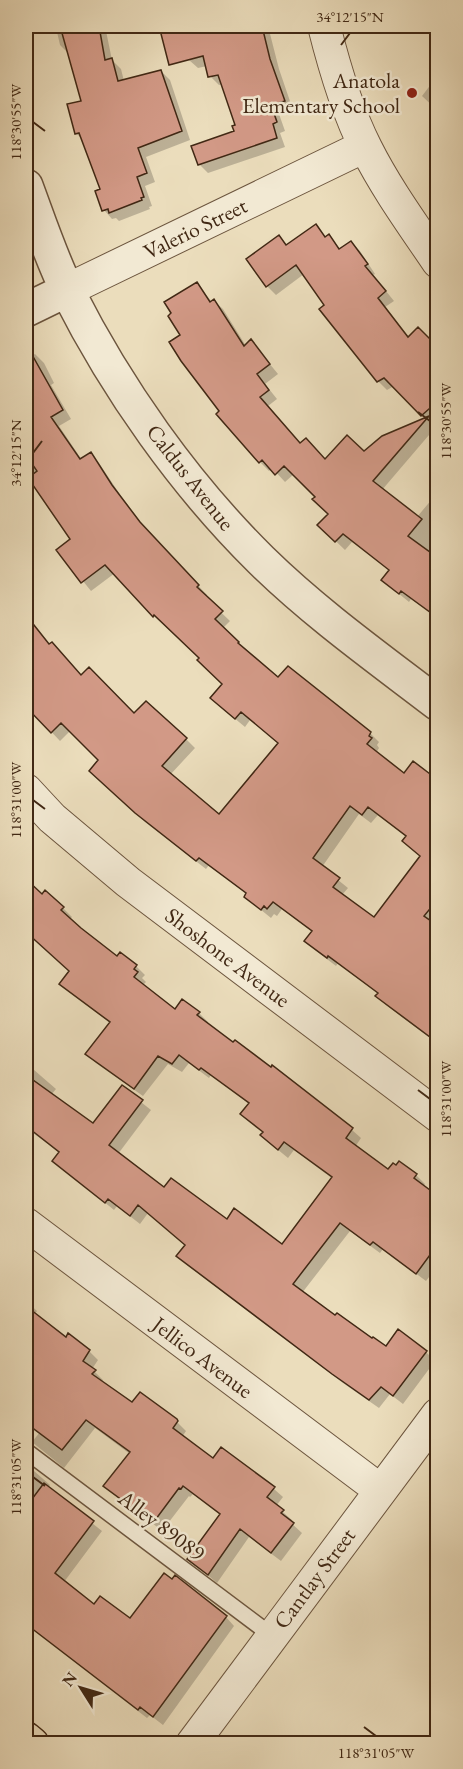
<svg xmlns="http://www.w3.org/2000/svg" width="463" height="1769" font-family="'EB Garamond',serif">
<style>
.shadow{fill:#0003;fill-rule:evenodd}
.building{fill:#d29986;stroke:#412814;stroke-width:1.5;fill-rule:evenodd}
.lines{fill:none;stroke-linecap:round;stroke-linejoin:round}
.service-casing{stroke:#6c553e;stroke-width:18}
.minor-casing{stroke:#6c553e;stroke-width:34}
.tertiary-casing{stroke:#6c553e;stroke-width:36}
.primary-casing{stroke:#412814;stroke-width:36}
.service{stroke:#f2e9d3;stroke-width:15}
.minor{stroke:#f2e9d3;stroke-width:32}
.tertiary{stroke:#f2e9d3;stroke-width:33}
.primary{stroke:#ebddbc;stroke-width:33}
.ticks{fill:none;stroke:#412814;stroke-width:2}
.poi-dot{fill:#8f2418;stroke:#f2e9d3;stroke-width:2}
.labels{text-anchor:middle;stroke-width:5;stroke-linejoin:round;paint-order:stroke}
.poi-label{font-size:22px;fill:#412814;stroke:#f2e9d3;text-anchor:end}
.street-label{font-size:22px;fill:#412814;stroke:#f2e9d3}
.neatline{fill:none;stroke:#412814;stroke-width:2}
.ticks-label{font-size:15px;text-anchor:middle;fill:#412814}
</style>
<rect width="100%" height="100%" fill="#ebddbc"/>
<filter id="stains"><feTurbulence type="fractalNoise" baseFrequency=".00333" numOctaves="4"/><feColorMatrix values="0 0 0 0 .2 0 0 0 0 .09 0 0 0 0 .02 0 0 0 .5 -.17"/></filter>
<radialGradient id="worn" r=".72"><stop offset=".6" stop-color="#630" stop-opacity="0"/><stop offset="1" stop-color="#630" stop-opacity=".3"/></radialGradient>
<path class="shadow" d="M51,26h54l7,34 9,9 3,12 37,-10 9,9 20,60 -44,17 9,25 -10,4 7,20 -3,1 1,2 -31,12 -3,-3 -4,1 -8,-9 -2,-20 -19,-50 -7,-7 7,-31 -14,-48 -9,-9 -3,-13z
M188,26h80l11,43 14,41 -14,4 6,17 -5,2 5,14 -77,26 -9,-9 37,-32 1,-6 -14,-42 -4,1 -9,-9 -3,-10 -9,2 -9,-8z
M438,75v36l-16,-15z
M316,226l10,11 3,-1 12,14 10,-8 9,9 15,23 -2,1 21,26 -9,6 24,31 29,15v89l-9,-7 -47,55 35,27 21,-25v126l-27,-19 -2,3 -17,-14 -2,-17 -38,-29 -7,8 -26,-25 11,-11 -13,-17 -23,-23 -9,8 -13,-14 -3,3 -9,-9 -39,-51 -39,-75 15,-52 15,18 2,-1 9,8 23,37 5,-5 27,33 -13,10 12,15 -9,7 32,38 25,16 39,-7 62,-34 -32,-33 -7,4 -9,-9 -74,-107 -28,21 -9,-9 12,-49 9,9z
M35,354l9,9 10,20 -3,2 20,34 -12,7 23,34 9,-6 8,9 22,33 28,37 58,62 -2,2 25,24 -7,7 56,51 91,54 9,9 -2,3 2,3 -3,5 29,22 33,7v137l-5,6 5,3v116l-52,-39 -9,-9 1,-2 -40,-31 -2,3 -21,-16 -9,-9 7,-9 -31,-23 -5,7 -3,-2 -3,4 -16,-13 -9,-8 1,-3 -38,-29 -3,4 -61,-47 -45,-43v-19l-29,-30 -11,11 -34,-36v-90l24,30 31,32 53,38 52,24 9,9 -25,27 49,42 60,-73 -29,-24 -5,7 -24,-20 3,-23 -23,-25 -47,-43 -39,-43 -24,18 -33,-41 14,-11 -37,-54 -9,6v-132zM359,814l12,9 7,-8 29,22 -3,4 17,16 -47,62 -32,-24 6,-7 -26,-21z
M28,883l14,13 21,12 9,9 -3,3 48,38 19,8 9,9 -3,3 4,4 -3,3 32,26 24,2 9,9 -2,2 66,45 1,-2 79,63 9,8 -6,9 33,24 28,4 9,9 -2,3 15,11v67l-12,16 -43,-32 -3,4 -30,-22 -48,62 34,24 50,31 40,4 9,9 -32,43 -13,-10 -11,14 -36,-25 -156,-118 -9,-9 8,-11 -38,-32 -8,11 -23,-18 -3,4 -60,-49 6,-8 -31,-23 -3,5v-72l30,26 -5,6 42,31 29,-39 29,23 -33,44 47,35 117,57 51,-67 -39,-29 -6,8 -17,-14 -7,-11 -22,-19 7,-10 -38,-29 -2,3 -20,-15 -7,9 -14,-8 -25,32 -47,-33 -9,-9 24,-30 -50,-40 10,-13 -36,-31 -9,11v-66z
M26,1301l11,10 -3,4 32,24 23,12 9,9 -6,9 11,11 -1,2 30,22 44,17 10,10 -4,6 31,23 61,29 9,8 -7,9 16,14 -2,2 12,11 -21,28 -32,-24 -32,46 -28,-24 32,-44 -28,-21 -3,3 -1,-1 -27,35 -57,-46 25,-31 -35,-26 -31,40 -32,-26 16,-20 -22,-18z
M26,1464l24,21 -2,3 54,43 -38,51 31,24 36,14 95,-3 8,9 -71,99 -13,-10 -3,3 -121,-93z"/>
<path class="building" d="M60,26h39l6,34 7,-2 6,23 43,-11 21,61 -44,17 9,25 -10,4 7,20 -3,1 1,2 -33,13 -1,-4 -6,2 -7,-20 5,-2 -21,-56 -4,1 -8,-30 14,-3z
M159,26h103l8,33 15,42 -14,4 6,17 -4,2 4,14 -79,27 -7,-19 43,-15 -2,-5 3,-1 -17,-50 -10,2 -5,-21 -34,9z
M316,224l9,13 4,-3 10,15 12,-8 17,23 -3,2 21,25 -8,7 30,39 10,-10 20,20v54l-17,15 -37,-38 -7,4 -58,-73 5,-4 -28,-40 -30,22 -20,-28 33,-24 7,10z
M197,282l13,20 4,-3 30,47 7,-7 19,25 -13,10 12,16 -9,7 40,46 6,-5 19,21 22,-24 17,16 18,-15 47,-20 -56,65 49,38 -14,17 30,22v60l-37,-27 -2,3 -18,-14 8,-10 -46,-36 -8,8 -18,-17 11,-11 -16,-15 3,-2 -31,-31 -9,9 -13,-15 -3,3 -43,-49 3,-3 -38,-50 -12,-19 11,-7 -12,-19 3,-3 -7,-11z
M26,344l37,66 -12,7 29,42 11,-7 21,33 28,37 59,63 -2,2 26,24 -8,8 24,23 -1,1 40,34 10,-11 83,66 -2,4 3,2 -5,6 37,29 9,-12 25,19v119l-14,17 14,10v117l-63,-47 3,-3 -50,-37 -1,2 -23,-17 8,-10 -39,-29 -6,7 -3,-3 -3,4 -17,-13 2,-4 -47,-35 -3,3 -61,-48 -46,-42 9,-11 -37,-37 -10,10 -25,-26v-92l23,29 3,-2 29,33 8,-8 45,46 12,-12 41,37 -25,28 57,48 59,-71 -37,-31 -6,7 -25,-21 12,-14 -25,-24 2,-2 -45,-43 -1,2 -48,-52 -24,18 -25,-33 14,-11 -42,-61 9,-7 -11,-16zM350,806l12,9 6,-8 38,29 -4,5 18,15 -46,61 -41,-30 7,-9 -27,-20z
M26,879l16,15 3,-4 19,17 -3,3 20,18 36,28 3,-4 17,13 -3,4 4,3 -4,5 41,32 7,-10 18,13 -3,3 36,27 2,-2 36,27 1,-2 81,63 -7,10 42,31 5,-6 3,2 3,-4 18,13 -3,4 24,18v48l-22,30 -43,-32 -3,3 -30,-22 -47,61 42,31 2,-2 35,25 1,-1 13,9 12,-17 29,22 -34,45 -12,-9 -12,13 -37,-26 -156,-118 9,-11 -47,-40 -8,11 -22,-17 -3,4 -53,-42 7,-9 -33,-26v-51l67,48 29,-38 21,15 -34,45 55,42 7,-9 56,41 7,-11 48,36 50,-67 -48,-35 -6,8 -18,-15 3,-3 -23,-18 9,-11 -48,-35 -2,2 -20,-15 -7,9 -14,-8 -24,33 -49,-35 25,-32 -51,-38 10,-13 -43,-39z
M26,1306l40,31 2,-4 22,17 -7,11 13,9 -4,4 40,28 8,-10 37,27 1,2 -5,7 40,30 8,-11 54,40 -8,10 17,13 -3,3 13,10 -23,30 -31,-24 -32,46 -21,-16 33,-45 -37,-28 -2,3 -2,-1 -26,35 -50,-37 27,-34 -44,-32 -24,30 -36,-27z
M44,1483l50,38 -39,52 39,31 6,-8 30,22 34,-45 8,6 3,-4 52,41 -74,101 -13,-10 -2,3 -112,-86v-117z"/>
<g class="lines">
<g class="service-casing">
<path id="service" d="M26,1451l245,184"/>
</g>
<g class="minor-casing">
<path id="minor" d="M324,26c10,40 23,85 42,122 20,40 47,77 72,114
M67,290l298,-144
M26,790l26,28 76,64 310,234
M26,1224l354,266
M192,1744l246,-330"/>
</g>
<g class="tertiary-casing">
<path id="tertiary" d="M26,186c13,35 25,72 42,106 49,97 116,192 193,268 54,53 117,98 177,144
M26,310l41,-20"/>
</g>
<g class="primary-casing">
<path id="primary" d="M26,1739l6,5"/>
</g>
<use href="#service" class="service"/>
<use href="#minor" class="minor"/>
<use href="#tertiary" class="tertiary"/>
<use href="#primary" class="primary"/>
</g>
<path class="ticks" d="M341,45l9,-12M33,122l12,9M418,412l12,9M33,453l9,-12M33,800l12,9M418,1090l12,9M33,1477l12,9M364,1727l12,9"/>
<circle class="poi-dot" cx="412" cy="93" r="6"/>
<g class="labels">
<g class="poi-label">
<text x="400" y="88">Anatola<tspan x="400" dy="25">Elementary School</tspan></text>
</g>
<g class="street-label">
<text transform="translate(195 228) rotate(-26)" y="8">Valerio Street</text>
<text transform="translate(191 477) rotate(52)" y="8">Caldus Avenue</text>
<text transform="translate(228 957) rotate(37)" y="8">Shoshone Avenue</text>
<text transform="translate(203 1357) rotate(37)" y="8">Jellico Avenue</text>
<text transform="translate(162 1525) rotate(37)" y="8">Alley 89089</text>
<text transform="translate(314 1578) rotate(-53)" y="8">Cantlay Street</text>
</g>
</g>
<rect width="463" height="1769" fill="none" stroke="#ebddbc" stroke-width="66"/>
<g transform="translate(81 1688) rotate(307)" stroke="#f2e9d3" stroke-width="4.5" paint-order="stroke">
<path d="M0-4.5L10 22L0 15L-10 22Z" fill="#412814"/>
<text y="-9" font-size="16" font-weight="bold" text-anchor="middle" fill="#412814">N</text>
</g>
<rect x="33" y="33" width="397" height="1703" class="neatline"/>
<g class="ticks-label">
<text x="350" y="22">34°12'15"N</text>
<text transform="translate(16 122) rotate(-90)" y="5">118°30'55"W</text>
<text transform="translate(446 421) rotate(-90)" y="5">118°30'55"W</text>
<text transform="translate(16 453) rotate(-90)" y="5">34°12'15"N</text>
<text transform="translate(16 800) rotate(-90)" y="5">118°31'00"W</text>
<text transform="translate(446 1099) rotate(-90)" y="5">118°31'00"W</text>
<text transform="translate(16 1477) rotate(-90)" y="5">118°31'05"W</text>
<text x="376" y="1758">118°31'05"W</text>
</g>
<rect width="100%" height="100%" filter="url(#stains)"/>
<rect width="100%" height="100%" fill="url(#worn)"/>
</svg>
